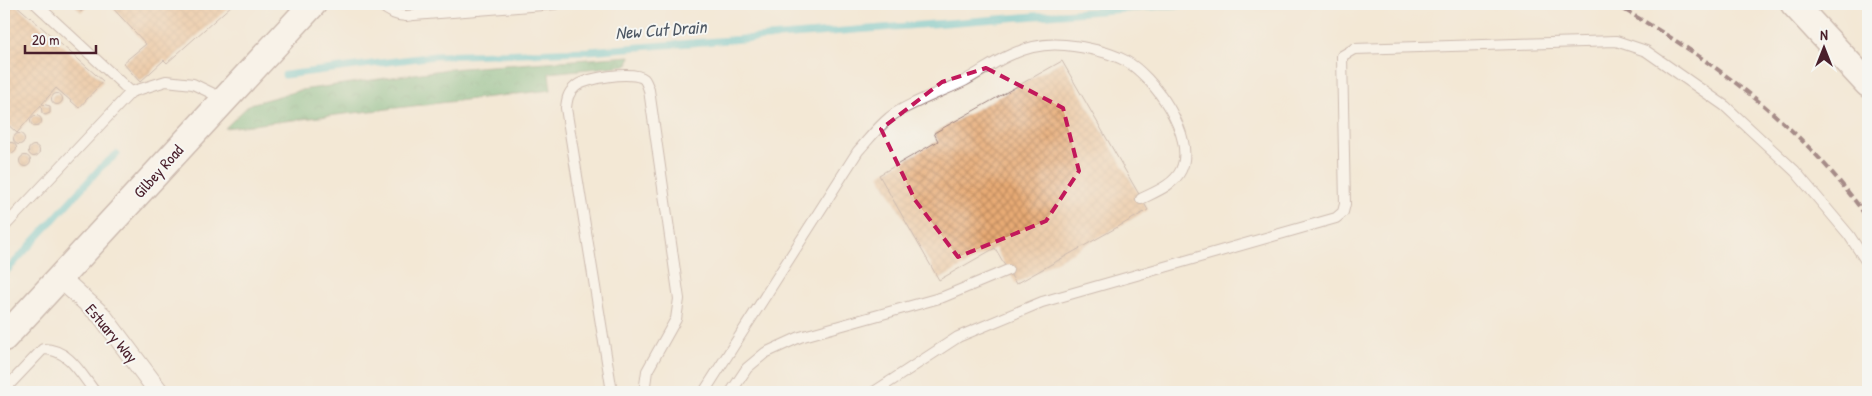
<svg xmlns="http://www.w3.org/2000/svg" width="1872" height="396" font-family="'Patrick Hand',sans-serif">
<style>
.forest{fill:url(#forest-crowns);stroke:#5a6852}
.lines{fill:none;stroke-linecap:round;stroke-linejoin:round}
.stream{stroke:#56c3cd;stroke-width:7}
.building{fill:url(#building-cross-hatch)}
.lane-casing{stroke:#9e8480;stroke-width:12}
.street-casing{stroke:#9e8480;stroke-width:21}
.secondary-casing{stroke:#9e8480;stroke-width:29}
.lane{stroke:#fff;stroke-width:10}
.street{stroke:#fff;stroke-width:19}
.secondary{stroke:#fff;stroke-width:26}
.rail{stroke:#4a1f2b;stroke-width:4;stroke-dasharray:8 4;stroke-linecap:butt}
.marked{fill:none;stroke:#c2185b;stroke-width:4;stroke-dasharray:10 6;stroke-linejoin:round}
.labels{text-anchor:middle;stroke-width:4;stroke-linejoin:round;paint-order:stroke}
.street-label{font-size:16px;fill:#4a1f2b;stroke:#f6f6f2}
.water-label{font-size:18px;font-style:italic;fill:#4e5864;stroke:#f6f6f2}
</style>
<defs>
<pattern id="forest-crowns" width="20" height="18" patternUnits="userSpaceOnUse" patternTransform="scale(1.25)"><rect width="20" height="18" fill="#69b279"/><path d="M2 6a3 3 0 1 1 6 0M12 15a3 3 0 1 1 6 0" fill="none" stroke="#589063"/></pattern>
<pattern id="building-cross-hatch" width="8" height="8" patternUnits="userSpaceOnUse" patternTransform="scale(1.25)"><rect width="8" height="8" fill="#e7aa74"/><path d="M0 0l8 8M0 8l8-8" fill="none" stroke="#bd8a5f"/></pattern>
</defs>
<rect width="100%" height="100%" fill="#f6f6f2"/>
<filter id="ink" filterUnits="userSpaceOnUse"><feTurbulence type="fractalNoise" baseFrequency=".02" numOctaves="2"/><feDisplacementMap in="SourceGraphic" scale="10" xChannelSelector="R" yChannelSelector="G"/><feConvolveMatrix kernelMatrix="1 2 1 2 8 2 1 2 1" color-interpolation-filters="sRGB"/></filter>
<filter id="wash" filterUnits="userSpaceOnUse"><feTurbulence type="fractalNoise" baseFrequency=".0096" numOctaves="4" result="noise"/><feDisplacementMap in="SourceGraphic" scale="20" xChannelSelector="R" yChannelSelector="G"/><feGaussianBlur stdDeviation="1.12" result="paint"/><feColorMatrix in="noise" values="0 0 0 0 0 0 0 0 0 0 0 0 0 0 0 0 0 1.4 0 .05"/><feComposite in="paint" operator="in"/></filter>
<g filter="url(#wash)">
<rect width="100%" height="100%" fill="#f3e8d5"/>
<path class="forest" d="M630,56l-2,9 -79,8 2,17 -326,38 25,-24 51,-14 148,-21z"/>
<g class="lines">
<path class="stream" d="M285,75l150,-19 153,-5 601,-47
M4,274l97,-107 16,-13"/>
</g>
<g id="blocks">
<path class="building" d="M4,4h11l88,77 -24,27 -23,-20 -14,16 8,2v7l-5,2 -3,-2 -1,-8 -24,28 -13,-12z
M74,4h16l-9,8z
M109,4h124l-66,59 -3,-3 -24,22 -17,-19 23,-19z
M1062,61l86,149 -132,74 -21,-36 -56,32 -60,-105 59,-34 -4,-8z
M51.5 99a5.5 5.5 0 1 1 11 0a5.5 5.5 0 1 1-11 0Z
M30.5 121a5.5 5.5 0 1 1 11 0a5.5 5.5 0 1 1-11 0Z
M13.5 139a5.5 5.5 0 1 1 11 0a5.5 5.5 0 1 1-11 0Z
M5.5 148a5.5 5.5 0 1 1 11 0a5.5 5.5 0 1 1-11 0Z
M28.5 151a5.5 5.5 0 1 1 11 0a5.5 5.5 0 1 1-11 0Z
M19.5 161a5.5 5.5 0 1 1 11 0a5.5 5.5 0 1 1-11 0Z"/>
</g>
</g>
<g filter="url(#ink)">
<use href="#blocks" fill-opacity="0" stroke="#9e8480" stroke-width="1"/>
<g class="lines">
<g class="lane-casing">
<path id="lane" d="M36,4l95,88
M380,4c23,21 37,10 62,0
M414,15l141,-11
M4,227l127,-135 35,-11 27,3 31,15
M4,390l39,-41c26,0 38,25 52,43
M612,392l-46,-284c1,-9 2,-15 9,-21 9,-9 59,-17 69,-8 2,2 4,8 5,11l30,209 -3,20 -29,52 -3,21
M704,392l154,-241c10,-11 20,-24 31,-33 13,-12 57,-28 75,-37 15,-8 30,-19 46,-26 17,-8 37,-12 55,-10 20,2 41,6 59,15 29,15 73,77 57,110 -7,15 -26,22 -40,29
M731,392l16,-24 18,-15 35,-16 143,-40 65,-27
M874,392l84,-55 84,-35 294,-84 7,-6 2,-8 -3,-148 12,-7 262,-8 30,10 79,55 70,65 54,64 19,29"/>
</g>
<g class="street-casing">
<path id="street" d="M60,278l42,38 57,76"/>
</g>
<g class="secondary-casing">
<path id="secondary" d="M1794,4l74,80
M4,338l309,-334"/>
</g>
<use href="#lane" class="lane"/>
<use href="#street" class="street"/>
<use href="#secondary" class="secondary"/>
<path class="rail" d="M1614,4c97,54 191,123 254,215"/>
</g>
</g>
<path d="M0 0H1872V396H0ZM986,68l77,40 16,63 -33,50 -88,36 -43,-57 -34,-71 61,-47z" fill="#f3e8d5" fill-opacity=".55" fill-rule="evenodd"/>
<path class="marked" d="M986,68l77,40 16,63 -33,50 -88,36 -43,-57 -34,-71 61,-47z"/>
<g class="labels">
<g class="street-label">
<text transform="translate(158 171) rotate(-48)" y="6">Gilbey Road</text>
<text transform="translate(112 333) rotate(50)" y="6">Estuary Way</text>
</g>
<g class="water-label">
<text transform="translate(661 30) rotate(-4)" y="6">New Cut Drain</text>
</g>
</g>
<rect width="1872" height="396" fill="none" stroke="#f6f6f2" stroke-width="20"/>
<g transform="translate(1824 48)" stroke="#f6f6f2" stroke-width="4" paint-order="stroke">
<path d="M0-4L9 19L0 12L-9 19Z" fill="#4a1f2b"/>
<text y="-8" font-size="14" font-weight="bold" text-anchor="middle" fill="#4a1f2b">N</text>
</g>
<path d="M25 45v8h71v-8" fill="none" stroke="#4a1f2b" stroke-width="2.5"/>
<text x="32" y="45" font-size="15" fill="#4a1f2b" stroke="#f6f6f2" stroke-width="4" paint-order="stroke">20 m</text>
</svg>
